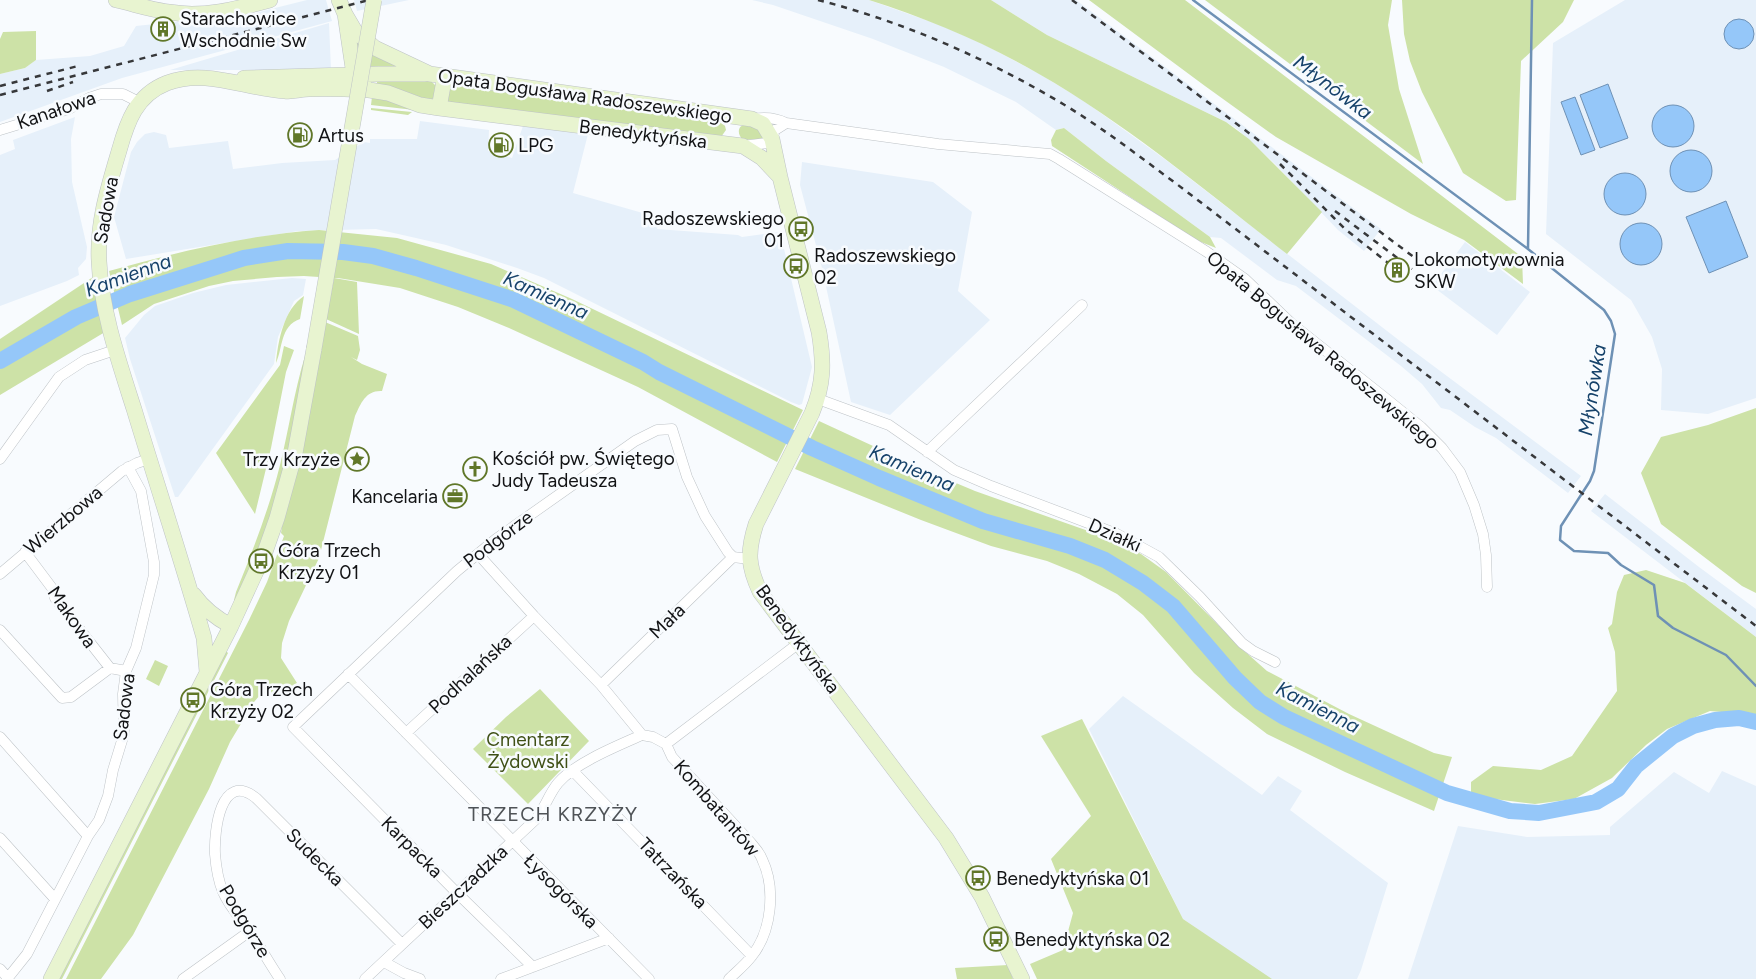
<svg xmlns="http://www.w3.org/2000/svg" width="1756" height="979" font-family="Figtree,sans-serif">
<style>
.built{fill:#e6f0fa}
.green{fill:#cde2a7}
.water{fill:#95c7f9;stroke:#6e91b5}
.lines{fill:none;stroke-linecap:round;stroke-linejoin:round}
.stream{stroke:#6e91b5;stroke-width:2.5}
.river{stroke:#95c7f9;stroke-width:16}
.street-casing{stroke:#bec3c7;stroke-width:11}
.secondary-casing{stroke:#bec3c7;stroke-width:16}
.street{stroke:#fff;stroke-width:10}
.secondary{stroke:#e8f4d0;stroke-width:15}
.rail{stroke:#37383a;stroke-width:2.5;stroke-dasharray:6 6;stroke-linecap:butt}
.secondary-bridge-casing{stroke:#bec3c7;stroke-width:16;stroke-linecap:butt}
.secondary-bridge{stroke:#e8f4d0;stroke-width:15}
.labels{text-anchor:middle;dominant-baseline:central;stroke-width:5;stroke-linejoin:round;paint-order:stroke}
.poi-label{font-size:19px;fill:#121315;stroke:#f8fbfe;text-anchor:start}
.street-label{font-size:19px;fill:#121315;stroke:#f8fbfe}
.park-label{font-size:19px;fill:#3f5016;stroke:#f8fbfe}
.water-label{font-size:20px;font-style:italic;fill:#16426a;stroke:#f8fbfe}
.neighbourhood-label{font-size:20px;letter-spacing:1px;fill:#4f5357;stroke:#f8fbfe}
</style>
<rect width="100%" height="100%" fill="#f8fbfe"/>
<path class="built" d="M307,0H326L332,21L122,78L0,122V74L25,68L36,60L90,56L124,46L136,26L183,21L219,22Z
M354,0H409L357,11Z
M752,0H869L940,25L983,44L1038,73L1084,101L1166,160L1400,341L1581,476L1568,493L1496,438L1475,427L1450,410L1441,408L1422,384L1401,366L1296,286L1277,280L1221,238L1210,237L1106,161L1064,128L1056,130L1016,102L944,67L873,39L773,5Z
M991,0H1076L1381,229L1364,251L1338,230L1276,165L1237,129L1226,122L1047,35Z
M1625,0H1756V398L1708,414L1661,410L1662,369L1652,337L1631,300L1546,234L1553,43Z
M329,23L331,70H170Z
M75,117L71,139L72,182L87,247L86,259L78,268L79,275L67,281L0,306V155L15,149L13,140Z
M420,121L489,130L488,151L512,158L523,126L588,134L573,193L660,218L657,229L738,235L742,237L780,232L812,367L802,404L799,405L791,402L544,278L517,268L446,245L416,238L376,229L298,231L126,259L114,217L131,152L137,142L145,134L154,132L166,135L169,148L228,141L233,169L282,163L335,160L364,142L370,143V139H417Z
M802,162L933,182L972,212L958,291L990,320L890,415L851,402L822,268L800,185Z
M1465,242L1530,292L1497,335L1432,286Z
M292,278L306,279L303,295L294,301L278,337L274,364L178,497H175L130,359L125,338L144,315L155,306L193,293L226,285Z
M1605,494L1699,567L1756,609V637L1591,511Z
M1123,696L1262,795L1278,776L1302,791L1290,810L1388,883L1361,970L1357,979H1270L1183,919L1089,729Z
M1722,771L1756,786V979H1408L1458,826L1527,837L1610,835V827L1674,772L1709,793Z"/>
<path class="green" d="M869,0H991L1047,35L1226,122L1249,139L1322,212L1287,254C1207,192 1128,125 1039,74C986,43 928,19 869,0Z
M1089,0H1185L1522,257L1523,284L1464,240L1411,214L1276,137L1205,86Z
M1205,0H1392L1388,25L1399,89L1423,164Z
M1402,0H1574L1563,22L1521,61L1516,200L1506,201L1463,173L1422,92L1410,61L1404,34Z
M36,31V60L25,68L0,74V39L3,32Z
M354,38L407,70L366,68L360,64Z
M379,80L431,81L435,85L437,89L434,98L430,100L377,85V81Z
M449,84L720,121L725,126L726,130L721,137L449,103L446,99Z
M372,97L380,98L414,110L371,105Z
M371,108L412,112L408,115L371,110Z
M746,124L757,128L765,139L743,140C737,134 737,126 746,124Z
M1064,128L1106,161L1210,237L1216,248L1196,240L1052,146L1051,140L1056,130Z
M319,230L397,238L491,264L572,299L803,410L777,462L638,387L509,328L458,307L400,288L338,278H334L357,282L359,334L326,319L334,278L304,276L277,277L233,281L209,286L154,304L122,325L109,271C178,252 247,235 319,230Z
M93,277L105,332L0,395V339Z
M304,296L300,319C280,326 283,348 276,363C278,341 284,309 304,296Z
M325,322L358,336L360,350L357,360L351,357L362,364L387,374L382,391C366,390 361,403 355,416L319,558L289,621L282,643L281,658L297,683L284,691L266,693L260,695L254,702L230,742L209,789L133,935L101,979H66L249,620L267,582L284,536L281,533L285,508Z
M284,346L294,350L286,372L271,448L255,514L216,453L280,365Z
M305,356L291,445L271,517L236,603L234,600L236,592C253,550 269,509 280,465C289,429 294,392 305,356Z
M1756,408V593L1742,586L1661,524L1641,473L1661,437L1708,425Z
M819,421L925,470L975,491L1111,539L1141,554L1166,572L1241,648L1267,671L1349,714L1434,753L1452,757L1434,811L1345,772L1267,734L1233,708L1194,673L1143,615L1117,594L1079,574L1047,561L991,546L921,520L795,469Z
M1646,570L1685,583L1756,637V715L1710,711L1667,729L1646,745L1612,778L1574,799L1535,804L1494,799L1471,793V782L1493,766L1541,770L1572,756L1617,691L1615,652L1608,628L1612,624L1617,592L1624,575Z
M225,650L228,653L62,979H58Z
M155,660L168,666L159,686L146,679Z
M540,689L589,741L528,804L473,749L506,717Z
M1082,719L1183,919L1272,979H1037L1030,964L1063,950L1073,913L1051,859L1091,816L1041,736Z
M1008,965L1013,979H957L955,968Z"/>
<path class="water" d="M1724 34a15 15 0 1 1 30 0a15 15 0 1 1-30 0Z
M1608,84L1628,138L1600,148L1580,95Z
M1575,97L1595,150L1581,155L1561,102Z
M1652 126a21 21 0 1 1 42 0a21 21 0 1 1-42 0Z
M1670 171a21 21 0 1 1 42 0a21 21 0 1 1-42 0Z
M1604 194a21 21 0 1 1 42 0a21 21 0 1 1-42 0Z
M1726,201L1748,257L1709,273L1686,217Z
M1620 244a21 21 0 1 1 42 0a21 21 0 1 1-42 0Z"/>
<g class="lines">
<path class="stream" d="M1193,0L1528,249L1604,310L1611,321L1615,334L1594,471L1590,481L1561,526L1560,540L1574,551L1608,553L1621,565L1654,585L1658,616L1673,628L1726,655L1756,686
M1528,248L1532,0"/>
<path class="river" d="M0,361L76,317L130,294L244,258L288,251L343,252L373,256L416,268L514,300L643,362L659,372L812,448L879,478L983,521L1070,546L1105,560L1143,583L1173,606L1235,678L1260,702L1284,717L1447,793L1510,811L1539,813L1596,802L1618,789L1636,766L1673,736L1693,726L1715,720L1739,718L1756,722"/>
<g class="street-casing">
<path id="street" d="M754,119C765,117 776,118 786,123L938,144L1050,154L1059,159L1207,252L1245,279L1292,324L1384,397L1421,427L1442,448L1460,472L1474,505L1483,534L1486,555L1487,587
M0,130L69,109L89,98L101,94H123L139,102
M743,146L767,143L772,139L775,130L786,123
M818,399L889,425L954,470L991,486L1117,534L1159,557L1200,597L1242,643L1253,651L1275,662
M927,452L1082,305
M0,459L59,377L85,360L115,350
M25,552L52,588L55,598L110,668L126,671
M478,554L534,616L601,685L642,735
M0,574L122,471L137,463L149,459
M0,630L62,698L71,697L110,668
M348,674L649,979
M601,685L733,557
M406,733L534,616
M0,737L88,836
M666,744L672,757L751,843C755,848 760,853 762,859C776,888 772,932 751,957C745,965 736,972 729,979
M666,744L799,643
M572,770L752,956
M0,838L55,899
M384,962L404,973L420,979
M533,967L456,892L293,727L457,571L496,539L635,441L657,430L672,429L687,477L705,516L728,552L733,557L749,559
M0,969L8,978
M7,979L27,954L88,836L99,820L108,796L113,770L124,734L123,694L126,671L136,648L154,575V562L141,491L128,467
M183,979L250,931
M280,979C269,963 260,946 249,930C240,918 229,906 223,892C218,880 216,867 215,854C214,832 220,770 256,798L402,944
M365,979L535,820C545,809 548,795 558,783C575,763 617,746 642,735L653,737L666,744
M501,979L609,938"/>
</g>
<g class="secondary-casing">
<path id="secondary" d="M116,0C134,4 152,10 169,12C203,18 237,9 270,0
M339,0L345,14L354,75L360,84L369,90L388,93L420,105L439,108L743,146L762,158L780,177
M345,14L355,31L375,48L430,74L752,119L763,124L772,139L780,177L819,332C824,362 824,384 812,413L756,524C747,552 748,566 760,592L946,838L982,897L1022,979
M244,78L379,74H425
M439,108L445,75
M194,595C204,609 216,618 231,626
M207,672L204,638C182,561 157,485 134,409C119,362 101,310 99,261C97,223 108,188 119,151C127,122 136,95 167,83C206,68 246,89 285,91C293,92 301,89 309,89C328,88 349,89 369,90
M51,979L231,626L265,552L277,518L295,453L314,349"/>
</g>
<use href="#street" class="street"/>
<use href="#secondary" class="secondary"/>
<path class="rail" d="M818,0C904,22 986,58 1063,104C1103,128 1140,157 1178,185L1756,626
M1072,0L1419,261
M0,86L78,66
M47,91L73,82
M0,95L369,0
M1280,164L1345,229L1406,277
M1335,211L1412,269"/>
<g class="secondary-bridge-casing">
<path id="secondary-bridge" d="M314,349L374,0"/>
</g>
<use href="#secondary-bridge" class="secondary-bridge"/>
</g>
<defs>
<g id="building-ring" transform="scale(1.25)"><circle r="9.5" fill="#f8fbfe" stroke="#607729" stroke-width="1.5"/><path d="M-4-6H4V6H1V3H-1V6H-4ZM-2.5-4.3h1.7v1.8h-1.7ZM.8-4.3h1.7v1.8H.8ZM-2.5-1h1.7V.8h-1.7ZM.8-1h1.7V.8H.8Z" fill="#607729"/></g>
<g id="fuel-ring" transform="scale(1.25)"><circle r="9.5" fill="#f8fbfe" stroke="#607729" stroke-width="1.5"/><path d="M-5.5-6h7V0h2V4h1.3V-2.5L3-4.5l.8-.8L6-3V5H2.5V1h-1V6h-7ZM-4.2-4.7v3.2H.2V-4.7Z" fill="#607729"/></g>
<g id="bus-ring" transform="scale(1.25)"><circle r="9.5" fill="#f8fbfe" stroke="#607729" stroke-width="1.5"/><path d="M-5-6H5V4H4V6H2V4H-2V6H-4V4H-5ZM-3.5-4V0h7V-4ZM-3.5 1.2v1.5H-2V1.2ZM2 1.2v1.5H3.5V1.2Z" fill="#607729"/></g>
<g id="sight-ring" transform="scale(1.25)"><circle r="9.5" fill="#f8fbfe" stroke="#607729" stroke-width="1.5"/><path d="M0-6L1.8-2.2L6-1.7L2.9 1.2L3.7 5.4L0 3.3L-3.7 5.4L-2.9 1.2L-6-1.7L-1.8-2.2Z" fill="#607729"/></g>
<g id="church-ring" transform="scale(1.25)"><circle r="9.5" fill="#f8fbfe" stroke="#607729" stroke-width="1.5"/><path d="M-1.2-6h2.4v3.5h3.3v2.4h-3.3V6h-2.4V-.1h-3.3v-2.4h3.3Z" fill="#607729"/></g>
<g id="office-ring" transform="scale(1.25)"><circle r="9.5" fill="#f8fbfe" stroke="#607729" stroke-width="1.5"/><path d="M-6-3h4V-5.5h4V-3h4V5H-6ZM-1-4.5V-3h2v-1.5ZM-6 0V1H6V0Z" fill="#607729"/></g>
</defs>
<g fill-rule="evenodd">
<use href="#building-ring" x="163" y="29"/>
<use href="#fuel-ring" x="300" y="135"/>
<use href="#fuel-ring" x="501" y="145"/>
<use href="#bus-ring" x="801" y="229"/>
<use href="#bus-ring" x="796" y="266"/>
<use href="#building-ring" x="1397" y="270"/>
<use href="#sight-ring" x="357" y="459"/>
<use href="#church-ring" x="475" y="469"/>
<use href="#office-ring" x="455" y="496"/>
<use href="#bus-ring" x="261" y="561"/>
<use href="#bus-ring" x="193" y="700"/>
<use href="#bus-ring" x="978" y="878"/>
<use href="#bus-ring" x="996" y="939"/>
</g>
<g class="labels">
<g class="poi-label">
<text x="180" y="18">Starachowice<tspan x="180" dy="22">Wschodnie Sw</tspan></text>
<text x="318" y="135">Artus</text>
<text x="518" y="145">LPG</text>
<text x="784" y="218" text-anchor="end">Radoszewskiego<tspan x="784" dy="22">01</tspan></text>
<text x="814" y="255">Radoszewskiego<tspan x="814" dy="22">02</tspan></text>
<text x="1414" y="259">Lokomotywownia<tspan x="1414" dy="22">SKW</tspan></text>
<text x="492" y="458">Kościół pw. Świętego<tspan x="492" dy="22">Judy Tadeusza</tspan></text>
<text x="340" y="459" text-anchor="end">Trzy Krzyże</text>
<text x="438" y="496" text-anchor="end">Kancelaria</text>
<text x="278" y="550">Góra Trzech<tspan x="278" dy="22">Krzyży 01</tspan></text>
<text x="210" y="689">Góra Trzech<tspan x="210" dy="22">Krzyży 02</tspan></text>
<text x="996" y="878">Benedyktyńska 01</text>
<text x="1014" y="939">Benedyktyńska 02</text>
</g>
<g class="street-label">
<text transform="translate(585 96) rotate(8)">Opata Bogusława Radoszewskiego</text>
<text transform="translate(56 110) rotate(-19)">Kanałowa</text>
<text transform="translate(643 134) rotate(7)">Benedyktyńska</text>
<text transform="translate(106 210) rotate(-80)">Sadowa</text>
<text transform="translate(1323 350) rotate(40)">Opata Bogusława Radoszewskiego</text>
<text transform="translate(63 520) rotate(-40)">Wierzbowa</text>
<text transform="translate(1115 535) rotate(24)">Działki</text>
<text transform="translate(498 539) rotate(-37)">Podgórze</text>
<text transform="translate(72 617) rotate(55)">Makowa</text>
<text transform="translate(667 621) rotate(-44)">Mała</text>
<text transform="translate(798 639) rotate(54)">Benedyktyńska</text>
<text transform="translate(470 674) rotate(-43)">Podhalańska</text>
<text transform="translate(124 707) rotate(-83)">Sadowa</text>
<text transform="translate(717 808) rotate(49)">Kombatantów</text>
<text transform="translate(412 847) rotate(45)">Karpacka</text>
<text transform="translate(315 857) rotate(45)">Sudecka</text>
<text transform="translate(673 873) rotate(46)">Tatrzańska</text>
<text transform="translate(463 887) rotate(-43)">Bieszczadzka</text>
<text transform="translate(561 891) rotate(45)">Łysogórska</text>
<text transform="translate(245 921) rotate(59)">Podgórze</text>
</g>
<g class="park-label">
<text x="528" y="739">Cmentarz<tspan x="528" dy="22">Żydowski</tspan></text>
</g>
<g class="water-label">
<text transform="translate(1333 87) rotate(37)">Młynówka</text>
<text transform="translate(128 275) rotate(-20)">Kamienna</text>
<text transform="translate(546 295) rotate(24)">Kamienna</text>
<text transform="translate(1592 390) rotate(-81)">Młynówka</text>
<text transform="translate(912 468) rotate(23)">Kamienna</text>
<text transform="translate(1318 707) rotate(27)">Kamienna</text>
</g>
<g class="neighbourhood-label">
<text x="553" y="814">TRZECH KRZYŻY</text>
</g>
</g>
</svg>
